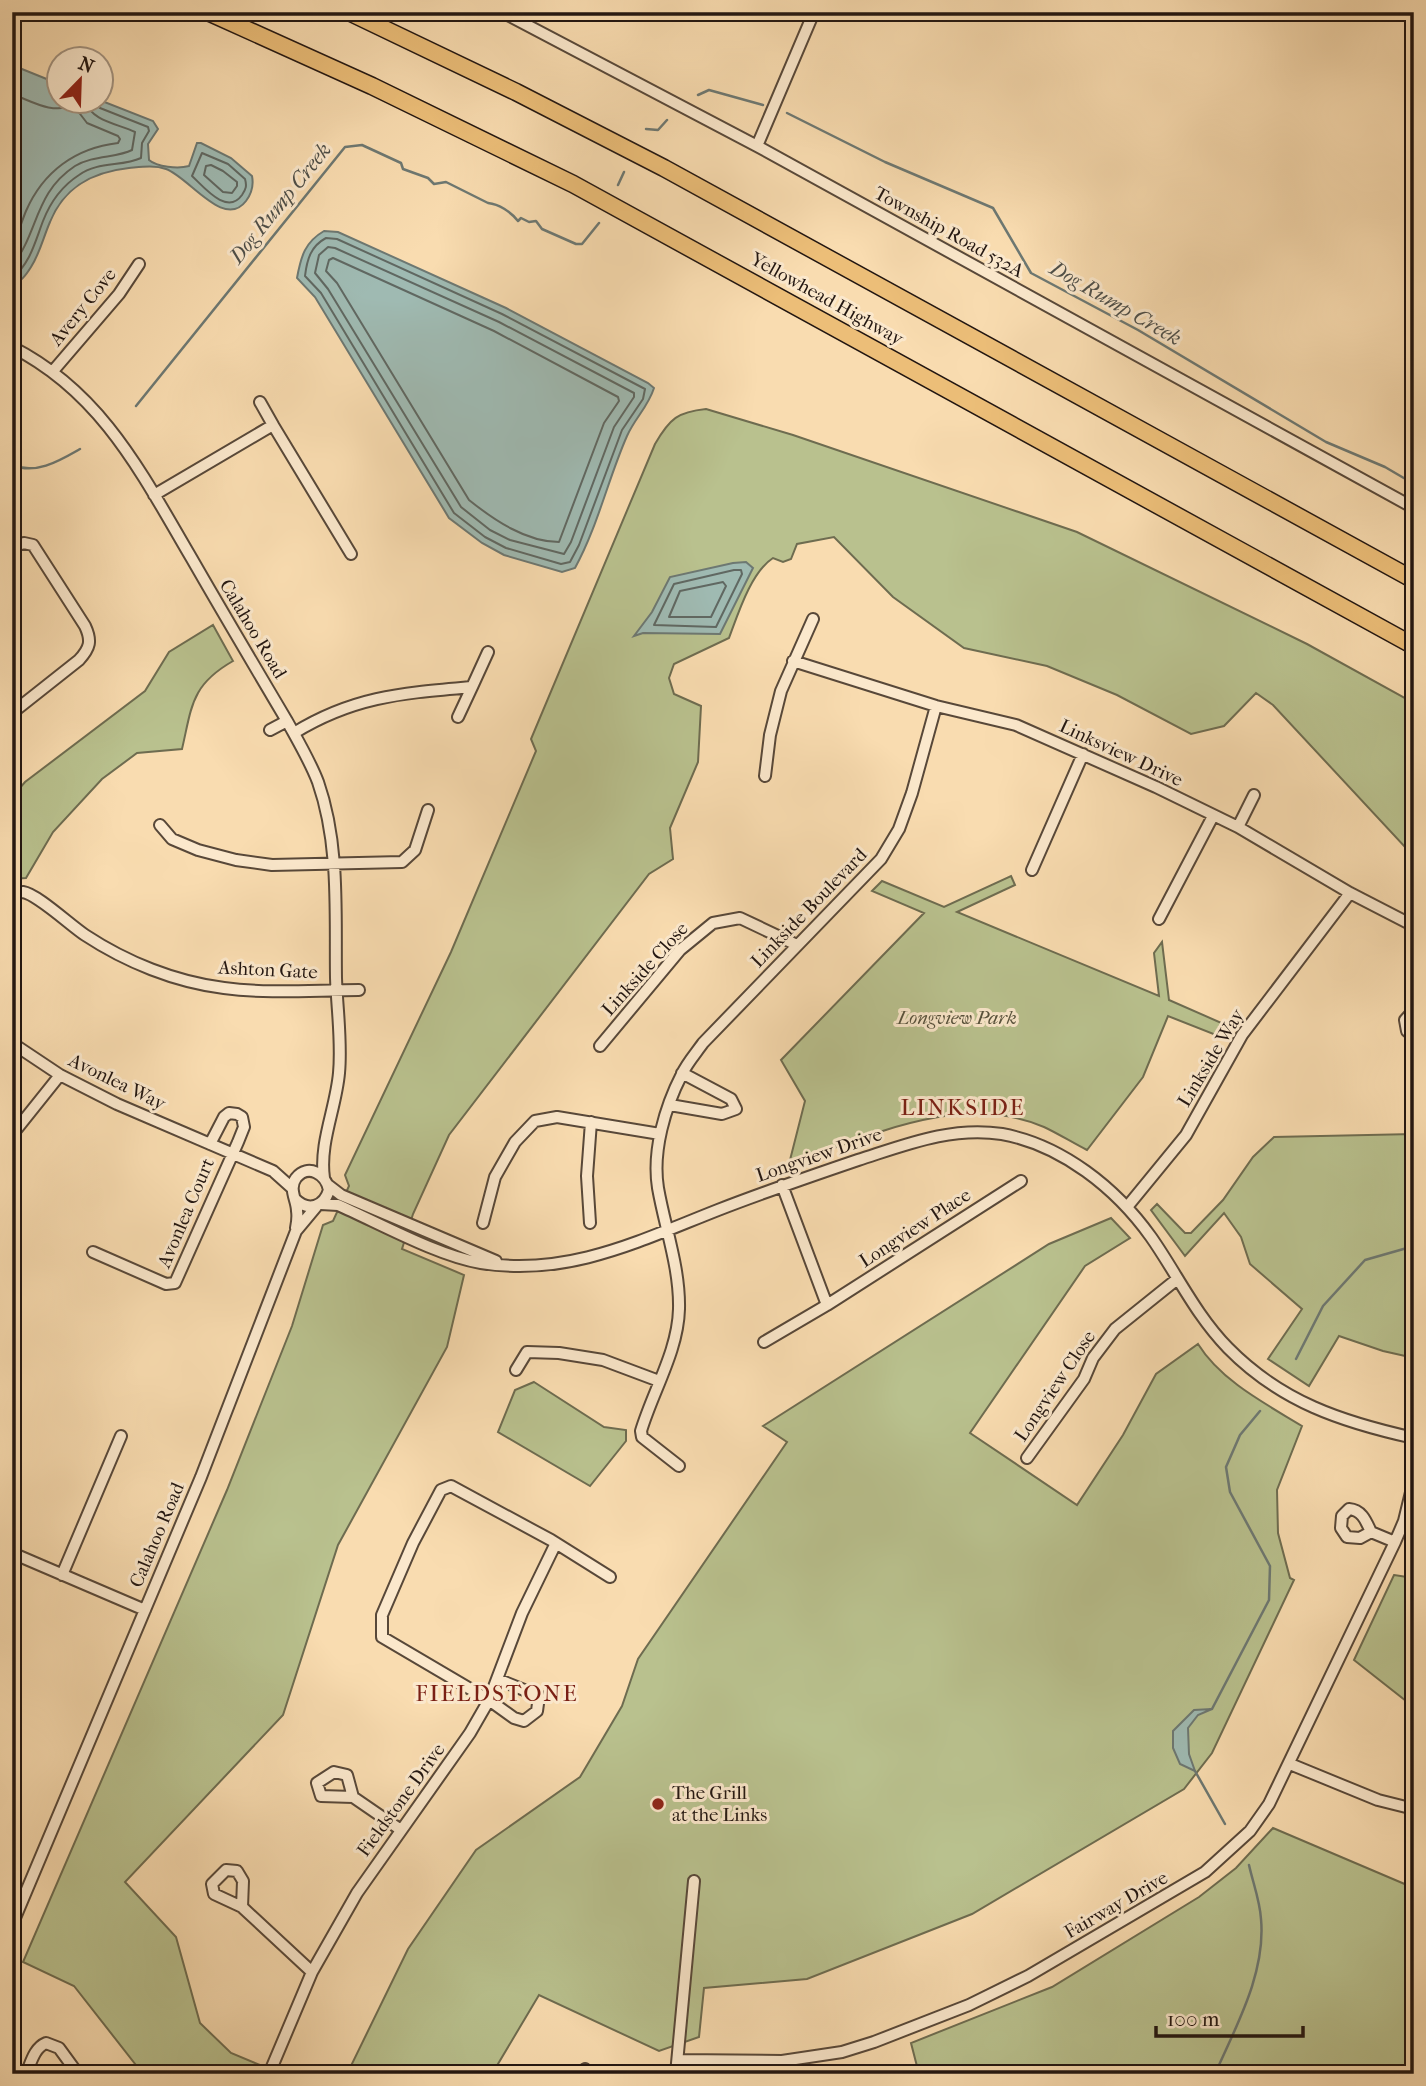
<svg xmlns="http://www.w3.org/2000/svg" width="1426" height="2086" font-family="'IM FELL French Canon',serif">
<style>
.green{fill:#b9c18e;stroke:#6e6c50;stroke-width:2}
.water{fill:#9fbab2;stroke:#6d7872;stroke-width:2}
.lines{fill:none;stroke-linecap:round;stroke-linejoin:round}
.shore{stroke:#606862;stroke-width:2}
.stream{stroke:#6d7872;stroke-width:2.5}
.minor-casing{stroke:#584839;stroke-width:14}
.highway-casing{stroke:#221611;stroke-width:19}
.minor{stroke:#fbe8cc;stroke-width:10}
.highway{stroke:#ecbe78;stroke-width:16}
.poi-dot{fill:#8f2418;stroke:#fbe8cc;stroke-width:2.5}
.labels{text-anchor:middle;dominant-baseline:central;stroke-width:6;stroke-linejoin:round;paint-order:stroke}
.street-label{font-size:19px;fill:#221611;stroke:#fbe8cc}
.park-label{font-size:19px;font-style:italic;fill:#57523d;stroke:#fbe8cc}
.poi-label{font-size:19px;fill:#221611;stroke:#fbe8cc;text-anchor:start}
.water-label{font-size:21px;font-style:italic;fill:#4e4f49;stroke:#fbe8cc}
.quarter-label{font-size:23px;letter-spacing:2px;fill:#7a1f14;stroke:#fbe8cc}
</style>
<rect width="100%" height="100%" fill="#f9dcb0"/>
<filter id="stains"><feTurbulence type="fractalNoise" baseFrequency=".00286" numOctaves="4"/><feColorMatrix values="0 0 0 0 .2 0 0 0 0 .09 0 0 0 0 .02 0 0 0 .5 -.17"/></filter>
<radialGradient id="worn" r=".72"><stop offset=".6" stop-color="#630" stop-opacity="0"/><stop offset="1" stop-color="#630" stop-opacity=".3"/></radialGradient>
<path class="green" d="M706,409L793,435L1077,532L1307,644L1414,703V852L1405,847L1273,705L1256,693L1224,726L1191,734L1117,695L1047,666L964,648L893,597L834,537L797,544L791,559L783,562L773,558C751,572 738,614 729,638L674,664L669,678L674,694L701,706L698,762L670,828L673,859L649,874L449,1135L413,1214L402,1249L464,1275L447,1347L338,1545L283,1715L125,1882L176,1937L200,2023L231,2053L282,2074H143L74,1986L23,1962L227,1490L292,1326L323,1225L333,1221L349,1186L345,1175L451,952L536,751L531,739L655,444C670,418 678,412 706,409Z
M213,625L233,661C191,685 192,706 182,749L137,753L102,779L53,832L26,878L12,879V797L25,782L145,691L169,652Z
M1011,876L1015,885L957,912L1159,996L1154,953L1162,942L1169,1000L1226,1025L1221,1037L1168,1016L1143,1077L1087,1150C1073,1143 1059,1134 1044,1127C960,1091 869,1137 789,1164L805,1101L781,1060L924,913L872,891L882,881L944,907Z
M1414,1134V1358L1383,1351L1339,1336L1309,1386L1268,1359L1302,1309L1250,1264L1241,1237L1224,1213L1185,1256L1151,1210L1157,1204L1185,1233H1191L1223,1200L1253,1157L1274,1137Z
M1111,1218L1130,1238L1085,1266L970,1433L1077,1505L1123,1435L1156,1374L1198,1344C1221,1381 1266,1404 1302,1426L1277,1490L1278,1533L1290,1578L1294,1580L1212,1753L1184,1789L972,1914L807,1979L704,1988L699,2037L659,2051L539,1995L492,2074H347L408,1949L476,1850L580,1777L622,1706L638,1659L787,1442L763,1426L1049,1244Z
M534,1382L604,1427L626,1430V1441L590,1486L498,1432L515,1390Z
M1394,1575L1414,1578V1711L1406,1701L1354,1660Z
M1273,1828L1414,1888V2074H919L911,2043L1052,1987L1199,1897L1236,1868Z"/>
<path class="water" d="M12,65L59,84L60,102L102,101L153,121L158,129L148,144L149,160C157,167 178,169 189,166L197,143H201L231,158L252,176C254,186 252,193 246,201C224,230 189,177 166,169C154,165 141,167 129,168C92,172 64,187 50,222C43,238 40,253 31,267C26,275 21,282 12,285Z
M324,231L338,232L506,308L648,383L654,388C648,407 635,418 627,436C608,479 598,526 575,568L562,572L504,555L482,543L449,518L315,297L297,278C301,256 305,242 324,231Z
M746,562L753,568L720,634L643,633L634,636L652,612L670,577L733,563Z
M1212,1709L1198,1715L1188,1728L1189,1754L1195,1771L1180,1764L1173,1748V1731L1194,1710Z"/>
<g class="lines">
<path class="shore" d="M12,94C36,103 49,113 74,106L87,123L118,136L120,139L118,143C75,148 43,172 26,211C21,223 18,235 12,247
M202,153L228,164L245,179C247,186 246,189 242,195C227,216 204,187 192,176Z
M211,165L223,171L237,182V186L232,193L223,192L204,175L206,166Z
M326,238L337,239L502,314L645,389L643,399L622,430L579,545L570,562L561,564L506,548L485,537L454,513L321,293L305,276C307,259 311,246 326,238Z
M328,247L335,248L499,322L634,393V397L614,427L571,542L564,554L510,540L490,530L461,507L328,289L315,273L319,255Z
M333,258L494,331L618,397L619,401L604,423L559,542C526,542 494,520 469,500L337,283L326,271L329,260Z
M12,266C39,232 34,193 75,166C93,155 117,158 132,150L135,132C119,124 91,121 86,102
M12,278C30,264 35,242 43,221C50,203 62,186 79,175C98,161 122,167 141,158L142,143L149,131L148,127L100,108L95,102
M734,570H741L742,574L716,627L654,625L674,584Z
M723,582L726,586L711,617H669L680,591Z"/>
<path class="stream" d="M698,95L709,90L763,105
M787,113L885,162L993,208L1031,273L1138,330L1326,442L1385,467L1414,484
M646,129L658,130L667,120
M618,185L624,172
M136,406L345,147L362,145L401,163L403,169L428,178L434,184L446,182L488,203C499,204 511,212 518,221L521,218L529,222L536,221L542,229L576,244H582L599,223
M12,465C36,475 59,461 80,449
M1296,1359L1323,1306L1365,1260L1414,1246
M1212,1709L1269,1600L1270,1566L1230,1492L1226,1467L1240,1435L1260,1411
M1195,1771L1225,1824
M1215,2074C1236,2026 1266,1973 1261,1919C1260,1901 1253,1883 1249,1865"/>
<g class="minor-casing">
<path id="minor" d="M502,12L757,146L1414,508
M757,146L814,12
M12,347C103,393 143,476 192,559C223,613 255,667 287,721C298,741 310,761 318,782C340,845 335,913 336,978C337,1009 342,1042 339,1073C336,1108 319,1143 324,1178
M53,371L119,294L139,264
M260,402L273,425
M154,495L273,425L351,554
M12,547L24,543L33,545L85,626C92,641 90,648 79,660L12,713
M793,661L936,706L1016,725L1156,787L1238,827L1350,893L1414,926
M458,717L472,687
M270,730L287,721
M294,733C354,696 404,693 472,687L488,652
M765,776L770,735L781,691L813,619
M160,825L172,839L198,850L236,860L272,865L402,862L415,850L428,810
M1238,827L1254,795
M1032,870L1083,754
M12,895C16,893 19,892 23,892C37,894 70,925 85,935C126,962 175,982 224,988C269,994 315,990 359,990
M1159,919L1213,816
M1414,1010L1405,1020L1407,1031L1414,1036
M12,1043L60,1075L117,1104L273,1171L292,1188
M600,1046L680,950L713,923L740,918L797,945
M670,1105L722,1114L736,1109L731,1099L682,1073
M12,1135L60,1075
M328,1185L341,1195L496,1261
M782,1185L827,1305
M295,1199C308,1212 324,1207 329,1190C326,1174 308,1163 296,1178C288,1189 297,1200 297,1211C298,1217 297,1223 296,1228
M321,1204L338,1205C379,1223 438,1256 481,1263C568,1277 639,1241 718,1210C764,1192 811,1176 858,1160C905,1145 951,1126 1002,1134C1062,1145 1116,1188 1151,1237C1177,1274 1195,1314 1228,1348C1281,1402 1342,1422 1414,1438
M1127,1207L1186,1135L1242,1035L1350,893
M483,1223L495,1177L515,1142L535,1121L557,1117L660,1134
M590,1223L587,1176L591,1122
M93,1252L166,1284L175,1283L238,1142L244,1127L242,1117L237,1114L229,1113L224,1117L210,1144
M764,1342L827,1305L1021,1181
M516,1370L527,1352L559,1353L603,1360L659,1381
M1027,1458L1084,1379L1093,1358L1115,1329L1176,1280
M679,1466L642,1437L641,1431C653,1391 678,1351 679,1309C680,1268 665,1228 658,1188C652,1151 665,1107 682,1074C687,1063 696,1053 703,1043L881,859L899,829L912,793L936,706
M1371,1532L1360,1538L1347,1537L1341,1528L1342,1516L1349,1509C1362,1510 1366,1521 1371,1532L1395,1542
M12,1553L145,1610
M62,1575L121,1436
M497,1679L539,1696L537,1711L524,1721L514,1718L489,1700L382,1637V1615L413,1543L441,1490L451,1486L551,1540L610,1577
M1290,1764L1378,1800L1414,1809
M353,1797L347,1775L334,1772L317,1783L321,1796L353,1797L401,1830
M242,1907L243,1881L237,1871L226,1870L212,1884L214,1894L242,1907L312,1972
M12,1925L201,1477L296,1231L316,1207
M678,2060L782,2061L842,2052L874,2042L969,2005L1028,1976L1205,1872L1250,1831L1269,1804L1395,1542L1404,1521L1414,1480
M26,2074C31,2063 34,2048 46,2043L59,2048L78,2074
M269,2074L312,1972L357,1893L470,1733L489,1700L522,1613L556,1543
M582,2074L585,2069
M676,2074L694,1881"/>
</g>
<g class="highway-casing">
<path id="highway" d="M208,12L372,86L573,184L1414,646
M349,12L516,92L664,168L1414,580"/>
</g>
<use href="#minor" class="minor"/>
<use href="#highway" class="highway"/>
</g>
<circle class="poi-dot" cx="658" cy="1804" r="7"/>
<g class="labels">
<g class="street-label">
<text transform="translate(949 232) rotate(29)">Township Road 532A</text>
<text transform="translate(827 299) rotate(29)">Yellowhead Highway</text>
<text transform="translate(83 307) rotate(-51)">Avery Cove</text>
<text transform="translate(253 629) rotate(59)">Calahoo Road</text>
<text transform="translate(1121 753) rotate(25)">Linksview Drive</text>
<text transform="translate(809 908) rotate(-46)">Linkside Boulevard</text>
<text transform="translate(645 969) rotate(-48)">Linkside Close</text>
<text transform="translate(268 970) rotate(3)">Ashton Gate</text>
<text transform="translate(1211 1058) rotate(-59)">Linkside Way</text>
<text transform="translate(117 1082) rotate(26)">Avonlea Way</text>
<text transform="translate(819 1155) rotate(-19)">Longview Drive</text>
<text transform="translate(186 1213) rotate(-67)">Avonlea Court</text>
<text transform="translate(915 1228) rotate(-33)">Longview Place</text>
<text transform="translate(1055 1386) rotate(-56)">Longview Close</text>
<text transform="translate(157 1535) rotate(-67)">Calahoo Road</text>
<text transform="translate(401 1800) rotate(-54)">Fieldstone Drive</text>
<text transform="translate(1116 1905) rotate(-30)">Fairway Drive</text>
</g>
<g class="park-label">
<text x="957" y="1018">Longview Park</text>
</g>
<g class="poi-label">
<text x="672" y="1793">The Grill<tspan x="672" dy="22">at the Links</tspan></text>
</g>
<g class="water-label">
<text transform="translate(280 203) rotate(-51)">Dog Rump Creek</text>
<text transform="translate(1116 303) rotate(30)">Dog Rump Creek</text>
</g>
<g class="quarter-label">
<text x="963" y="1107">LINKSIDE</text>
<text x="497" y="1693">FIELDSTONE</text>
</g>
</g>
<rect width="1426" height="2086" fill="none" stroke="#f9dcb0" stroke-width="42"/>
<rect x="14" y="14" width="1398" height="2058" fill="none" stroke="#221611" stroke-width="3.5"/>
<rect x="21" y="21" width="1384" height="2044" fill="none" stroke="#221611" stroke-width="2"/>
<g transform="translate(80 80) rotate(23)"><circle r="33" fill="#fbe8cc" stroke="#a49481" stroke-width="2"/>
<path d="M0-5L12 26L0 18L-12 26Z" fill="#8f2418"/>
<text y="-10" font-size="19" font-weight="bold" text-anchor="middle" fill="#221611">N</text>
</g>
<path d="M1156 2026v10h147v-10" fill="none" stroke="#221611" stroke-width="3.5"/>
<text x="1167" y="2026" font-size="21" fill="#221611" stroke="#fbe8cc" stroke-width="5" paint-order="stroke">100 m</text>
<rect width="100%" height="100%" filter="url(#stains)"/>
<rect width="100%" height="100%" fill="url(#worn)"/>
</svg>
